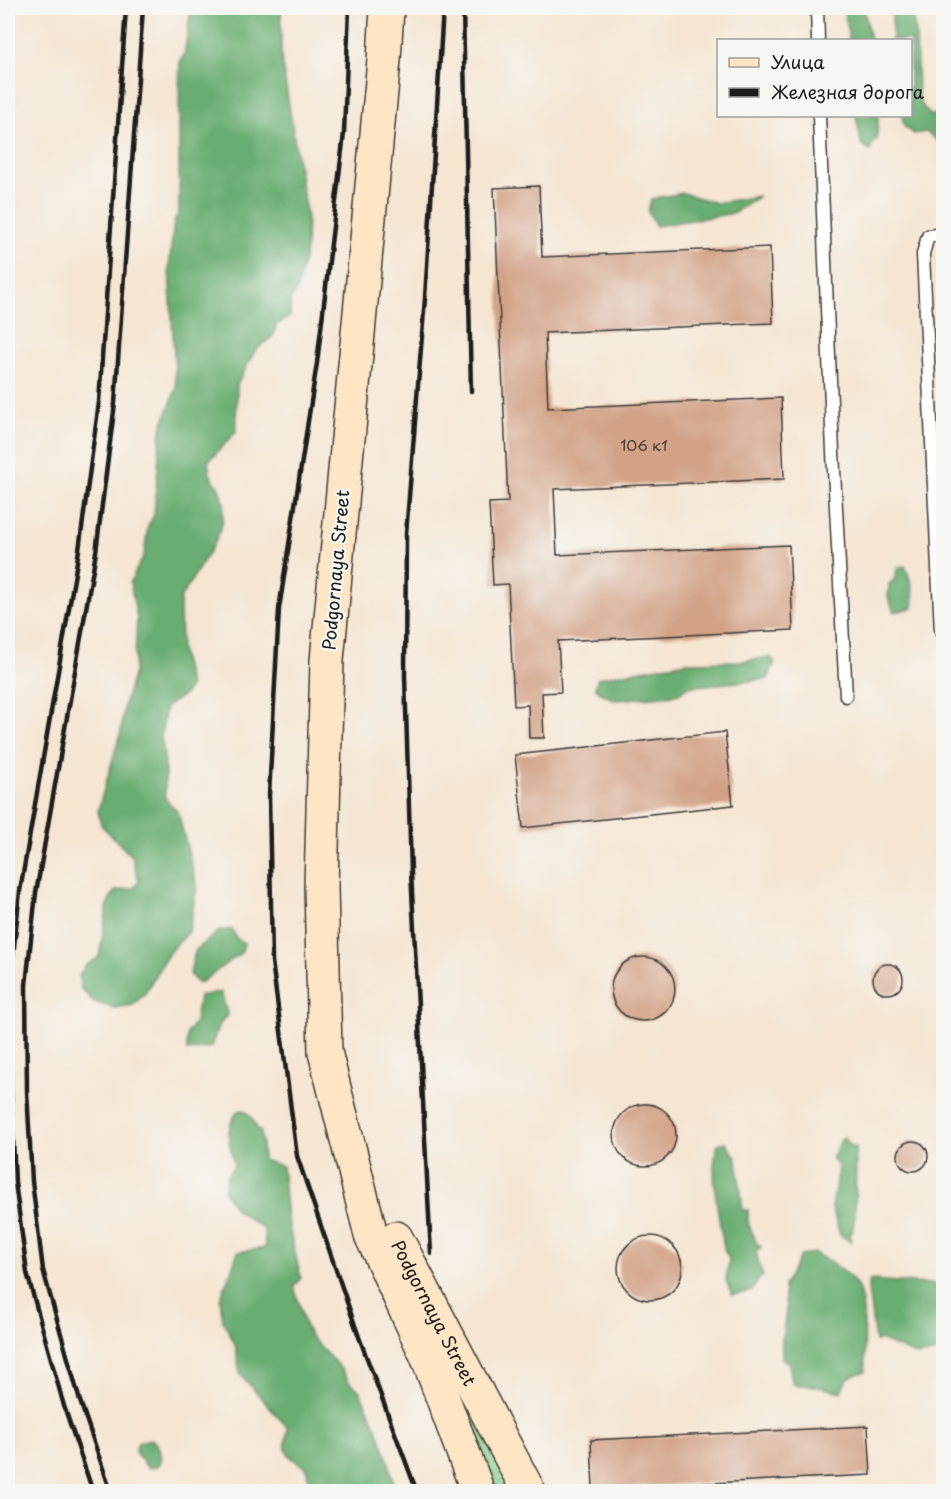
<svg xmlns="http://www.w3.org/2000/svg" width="951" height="1499" font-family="'Playpen Sans',sans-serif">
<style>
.green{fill:#82c985;stroke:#4f7250;stroke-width:1.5}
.forest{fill:#69ad72;stroke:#426447;stroke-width:1.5}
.building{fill:#d2a186}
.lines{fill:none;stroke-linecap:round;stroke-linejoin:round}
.lane-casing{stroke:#3d3a37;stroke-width:15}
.secondary-casing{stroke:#3d3a37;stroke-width:36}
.lane{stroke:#fff;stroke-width:12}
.secondary{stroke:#fde5c5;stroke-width:33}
.rail{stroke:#1c1c1c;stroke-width:4.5}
.labels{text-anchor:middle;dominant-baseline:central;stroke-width:4.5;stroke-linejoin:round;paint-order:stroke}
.number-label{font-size:15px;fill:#4a3d36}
.street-label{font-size:18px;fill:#1c1c1c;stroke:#f6f6f2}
</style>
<rect width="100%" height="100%" fill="#f6f6f2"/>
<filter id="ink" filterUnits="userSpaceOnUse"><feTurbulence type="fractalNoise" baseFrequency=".0167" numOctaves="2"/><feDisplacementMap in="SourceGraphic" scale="12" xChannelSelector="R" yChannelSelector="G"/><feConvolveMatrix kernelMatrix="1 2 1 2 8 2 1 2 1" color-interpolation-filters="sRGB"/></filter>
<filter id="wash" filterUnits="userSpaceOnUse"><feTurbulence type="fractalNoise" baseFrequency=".008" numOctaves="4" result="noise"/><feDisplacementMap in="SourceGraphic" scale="24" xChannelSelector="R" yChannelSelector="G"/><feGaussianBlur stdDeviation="1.35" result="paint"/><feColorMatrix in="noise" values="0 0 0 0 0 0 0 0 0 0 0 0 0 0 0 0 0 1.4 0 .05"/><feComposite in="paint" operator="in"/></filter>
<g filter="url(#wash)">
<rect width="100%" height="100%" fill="#f5e5d1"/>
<path class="green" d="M457,1386L513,1491H493Z"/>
<path class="forest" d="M191,8H281V55L307,219L306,250L297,290L290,300V316L276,325L274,335L255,351L237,385L236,432L208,462L210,474L219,488L224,503L222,525L215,542L180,599L181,651L190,687L185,694L166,707L161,736L165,761V798L178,812L197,886L189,932L170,951L145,993L133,1005L114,1008L94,1002L81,989L79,976L85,966L99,957L108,902L115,891L134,888L139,881L132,857L101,825L98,810L121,731L124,705L134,672L137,618L130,582L144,555L148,526L154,515L161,429L176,389L169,268L174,221L179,213C180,162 178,111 180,60L184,56Z
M844,8H864L870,40H849Z
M892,8H939L922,10L913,19L916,33L918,95L921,104L930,115L943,113V172C940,150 947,146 926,132L914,134L904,126L902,116H910V40H892Z
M856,116H878L877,140L874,141L870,151L861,143Z
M683,193L716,203L759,196L734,213L656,226L648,212L651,199Z
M905,566C910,579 916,595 913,608L894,612L888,597L889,584L894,580L898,567Z
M770,657L775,662L768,679L687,687L676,695L614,700L601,693L595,687L598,678L687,662L743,661Z
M232,929L236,938L244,943L242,952L203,981L197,983L190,974L195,951L219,931Z
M221,992L228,1016L225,1017L218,1027L211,1047L187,1051V1033L195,1022L199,996Z
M244,1110L252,1118L258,1130L261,1132L263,1160L282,1166L287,1219L301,1278L294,1286L304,1322L310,1336L341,1369L350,1383L359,1390L376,1425L389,1463L395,1491H310L307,1468C284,1453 283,1455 288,1428L240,1374L235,1344L223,1321L220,1299L238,1252L265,1248L264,1229L237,1211L224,1192L227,1176L234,1165C230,1143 223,1130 238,1111Z
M844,1137L852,1148L856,1147L855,1216L852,1233H849L851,1242L840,1235L832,1208L838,1166L832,1158L842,1138Z
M726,1142L737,1159L743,1211L748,1210V1223L758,1246H761L756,1253L763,1277H760L752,1291L732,1295L726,1280L729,1258L725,1252C720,1225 708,1169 718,1144Z
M814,1253C827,1260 851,1273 858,1288C866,1305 864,1352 865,1372C849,1375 847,1377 841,1392L809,1385H793L789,1364L782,1358V1339L786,1311L784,1286L801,1255Z
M870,1280L943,1285V1351L918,1356L880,1340L875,1341L868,1289Z
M152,1439L159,1448L161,1460L157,1466L148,1468L135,1452L138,1442Z"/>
<g id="blocks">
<path class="building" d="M539,186L542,257L770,247L773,323L545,333L548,408L781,398L784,479L554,489L557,555L789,545L793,630L558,641L561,692L542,693L544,738H529L528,705L514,706L508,584L493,585L489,503L508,502L494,188Z
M725,732L733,805L523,828L515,755Z
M611 989a32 32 0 1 1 64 0a32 32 0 1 1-64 0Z
M873 979a15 15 0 1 1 30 0a15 15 0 1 1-30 0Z
M614 1135a31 31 0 1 1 62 0a31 31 0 1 1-62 0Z
M898 1156a15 15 0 1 1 30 0a15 15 0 1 1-30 0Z
M618 1268a32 32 0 1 1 64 0a32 32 0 1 1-64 0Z
M868,1426L871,1475L593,1489L591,1440Z"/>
</g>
</g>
<g filter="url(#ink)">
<use href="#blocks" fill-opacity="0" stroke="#3d3a37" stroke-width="1.5"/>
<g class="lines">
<g class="lane-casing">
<path id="lane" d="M817,8L818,40
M819,116L833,452L846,696
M944,234L928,236L923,254L941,631L944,638"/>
</g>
<g class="secondary-casing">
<g id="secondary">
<path d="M387,8L384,60L327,660L321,887L325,1052L371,1235L427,1356L478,1492"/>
<path id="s1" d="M396,1238L529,1492"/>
</g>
</g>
<use href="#lane" class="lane"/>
<use href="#secondary" class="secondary"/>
<path class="rail" d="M349,8L344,133L317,363L279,609L269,795L272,961L297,1156L359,1337L417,1492
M463,8L471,391
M431,1254L411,872L405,677L406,534L425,298L443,8
M93,1492L64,1406L27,1273L15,1182L11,1092L10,984L20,891L79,550L99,402L126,8
M111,1492L80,1401L43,1270L32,1181L27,1091L26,985L36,893L96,552L115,403L143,8"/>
</g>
</g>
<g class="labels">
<g class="number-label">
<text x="644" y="444">106 к1</text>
</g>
<g class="street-label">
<text transform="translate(335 570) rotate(-85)">Podgornaya Street</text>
<text stroke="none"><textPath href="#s1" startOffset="84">Podgornaya Street</textPath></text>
</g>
</g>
<rect width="951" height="1499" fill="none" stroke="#f6f6f2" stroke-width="30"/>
<rect x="717" y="39" width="195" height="78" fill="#f6f6f2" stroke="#9f9f9c" stroke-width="1.5"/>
<rect x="729" y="58" width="30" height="9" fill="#fde5c5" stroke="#9f9f9c" stroke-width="1.5"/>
<text x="771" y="69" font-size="18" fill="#1c1c1c">Улица</text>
<rect x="729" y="88" width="30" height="9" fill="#1c1c1c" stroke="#9f9f9c" stroke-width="1.5"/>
<text x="771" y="99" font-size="18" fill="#1c1c1c">Железная дорога</text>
</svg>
